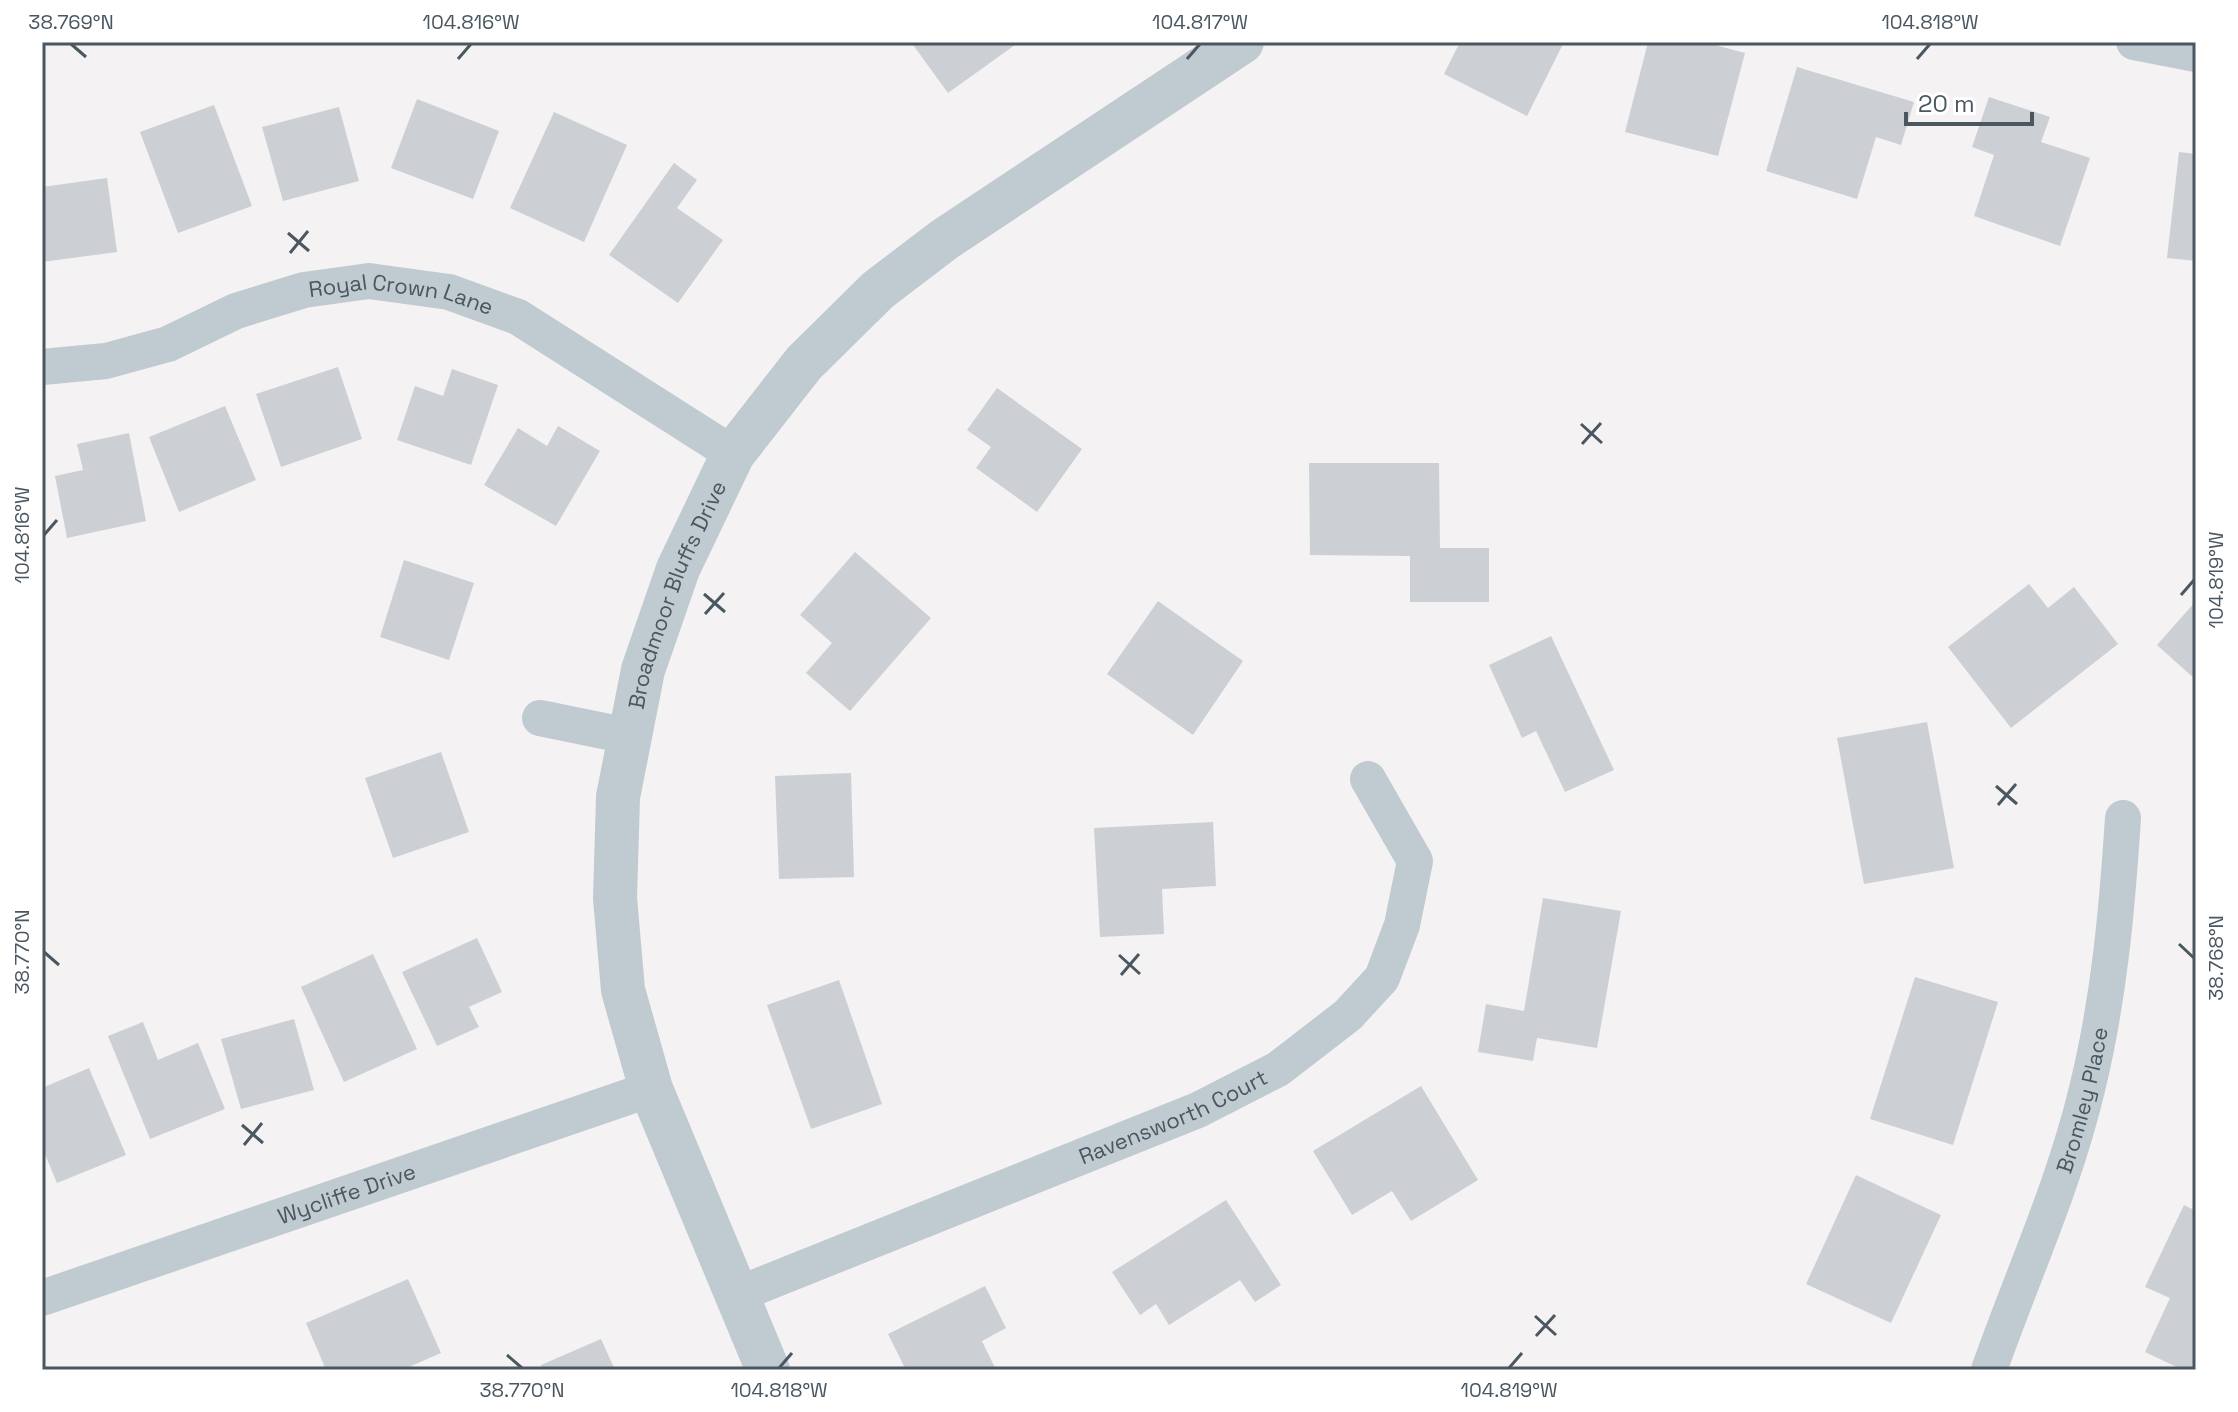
<svg xmlns="http://www.w3.org/2000/svg" width="2238" height="1412" font-family="'Space Grotesk',sans-serif">
<style>
.building{fill:#ccd0d4}
.lines{fill:none;stroke-linecap:round;stroke-linejoin:round}
.minor{stroke:#c0cad1;stroke-width:36}
.tertiary{stroke:#c0cad1;stroke-width:44}
.ticks{fill:none;stroke:#4a5760;stroke-width:3}
.labels{text-anchor:middle;dominant-baseline:central;stroke-width:6;stroke-linejoin:round;paint-order:stroke}
.street-label{font-size:22px;fill:#4a5760;stroke:#fff}
.neatline{fill:none;stroke:#4a5760;stroke-width:3}
.ticks-label{font-size:20px;text-anchor:middle;fill:#4a5760}
</style>
<rect width="100%" height="100%" fill="#f4f2f2"/>
<path class="building" d="M911,42H1019L948,93Z
M1460,42H1564L1527,116L1444,74Z
M1648,42H1704L1745,53L1718,156L1625,132Z
M1797,67L1914,102L1901,145L1876,137L1857,199L1766,171Z
M1989,97L2050,117L2041,142L2090,158L2060,246L1974,216L1994,155L1972,147Z
M417,99L499,131L473,199L391,168Z
M214,105L252,206L178,233L140,132Z
M339,107L359,181L283,201L262,127Z
M554,112L627,145L584,242L510,208Z
M2179,152L2196,154V261L2167,258Z
M674,163L697,180L677,208L723,240L678,303L609,255Z
M107,178L117,252L42,262V187Z
M338,367L362,439L281,467L256,394Z
M452,369L498,385L471,465L397,440L415,386L443,396Z
M997,388L1082,449L1037,512L976,468L991,447L967,430Z
M225,406L256,480L179,512L149,437Z
M558,426L600,451L556,526L484,485L518,428L547,446Z
M129,433L146,521L67,538L55,476L83,470L77,444Z
M1309,463H1439L1440,548H1489V602H1410V556L1310,555Z
M855,552L931,618L850,711L806,673L832,643L800,615Z
M404,560L474,583L449,660L380,637Z
M2029,584L2048,608L2074,587L2118,644L2011,728L1948,647Z
M1158,601L1243,661L1193,735L1107,674Z
M2196,601V680L2157,645Z
M1551,636L1614,770L1565,792L1536,731L1522,738L1489,665Z
M1927,722L1954,868L1864,884L1837,738Z
M441,752L469,832L393,858L365,778Z
M851,773L854,877L779,879L775,776Z
M1213,822L1216,886L1162,889L1164,934L1100,937L1094,828Z
M1543,898L1621,911L1597,1048L1537,1038L1533,1061L1478,1052L1486,1004L1524,1011Z
M477,938L502,992L469,1007L479,1027L437,1046L402,972Z
M373,954L417,1049L344,1082L301,987Z
M1915,977L1998,1002L1953,1145L1870,1119Z
M839,980L882,1104L811,1129L767,1005Z
M294,1019L314,1090L241,1109L221,1039Z
M143,1022L158,1060L198,1043L225,1109L150,1139L108,1036Z
M89,1068L126,1155L57,1183L42,1147V1088Z
M1421,1086L1478,1180L1411,1221L1392,1191L1352,1215L1313,1151Z
M1856,1175L1941,1215L1891,1323L1806,1284Z
M1226,1200L1281,1285L1255,1302L1240,1280L1169,1325L1156,1304L1140,1315L1112,1272Z
M2184,1205L2196,1211V1362L2192,1370H2183L2145,1352L2170,1298L2145,1287Z
M408,1279L441,1353L402,1370H326L306,1323Z
M985,1286L1006,1328L982,1341L996,1370H906L888,1334Z
M601,1339L615,1370H543L541,1365Z"/>
<g class="lines">
<g class="minor">
<path d="M2134,42L2196,54"/>
<path id="s1" d="M42,367L106,361L168,344L236,311L304,290L369,281L449,292L518,317L733,454"/>
<path d="M540,718L628,736"/>
<path id="s2" d="M736,1295L1198,1110L1278,1069L1348,1015L1382,978L1402,925L1415,861L1368,779"/>
<path id="s3" d="M42,1298L651,1089"/>
<path id="s4" d="M1989,1370C2022,1276 2064,1186 2087,1089C2109,1000 2117,910 2123,818"/>
</g>
<path class="tertiary" id="s5" d="M768,1370L651,1089L623,990L615,898L618,797L643,670L678,569L733,454L804,363L878,290L945,239L1242,42"/>
</g>
<path class="ticks" d="M71,44L86,57M458,59L471,44M1187,59L1200,44M1917,59L1930,44M288,233L309,251M290,253L308,231M1581,424L1602,443M1582,444L1601,423M44,535L57,520M704,594L725,612M2181,595L2194,580M705,614L724,593M1996,786L2017,804M1998,805L2016,784M2179,944L2194,958M44,952L59,965M1119,955L1140,974M1121,975L1139,954M242,1125L263,1143M244,1145L262,1123M1535,1316L1556,1335M1536,1336L1555,1315M507,1355L522,1368M779,1368L792,1353M1509,1368L1522,1353"/>
<g class="labels">
<g class="street-label">
<text stroke="none"><textPath href="#s1" startOffset="374">Royal Crown Lane</textPath></text>
<text stroke="none"><textPath href="#s5" startOffset="812">Broadmoor Bluffs Drive</textPath></text>
<text stroke="none"><textPath href="#s4" startOffset="286">Bromley Place</textPath></text>
<text stroke="none"><textPath href="#s2" startOffset="472">Ravensworth Court</textPath></text>
<text stroke="none"><textPath href="#s3" startOffset="322">Wycliffe Drive</textPath></text>
</g>
</g>
<rect width="2238" height="1412" fill="none" stroke="#ffffff" stroke-width="88"/>
<path d="M1906 112v12h126v-12" fill="none" stroke="#4a5760" stroke-width="4"/>
<text x="1918" y="112" font-size="24" fill="#4a5760" stroke="#ffffff" stroke-width="6" paint-order="stroke">20 m</text>
<rect x="44" y="44" width="2150" height="1324" class="neatline"/>
<g class="ticks-label">
<text x="71" y="29">38.769°N</text>
<text x="471" y="29">104.816°W</text>
<text x="1200" y="29">104.817°W</text>
<text x="1930" y="29">104.818°W</text>
<text transform="translate(22 535) rotate(-90)" y="7">104.816°W</text>
<text transform="translate(2216 580) rotate(-90)" y="7">104.819°W</text>
<text transform="translate(22 952) rotate(-90)" y="7">38.770°N</text>
<text transform="translate(2216 958) rotate(-90)" y="7">38.768°N</text>
<text x="522" y="1397">38.770°N</text>
<text x="779" y="1397">104.818°W</text>
<text x="1509" y="1397">104.819°W</text>
</g>
</svg>
